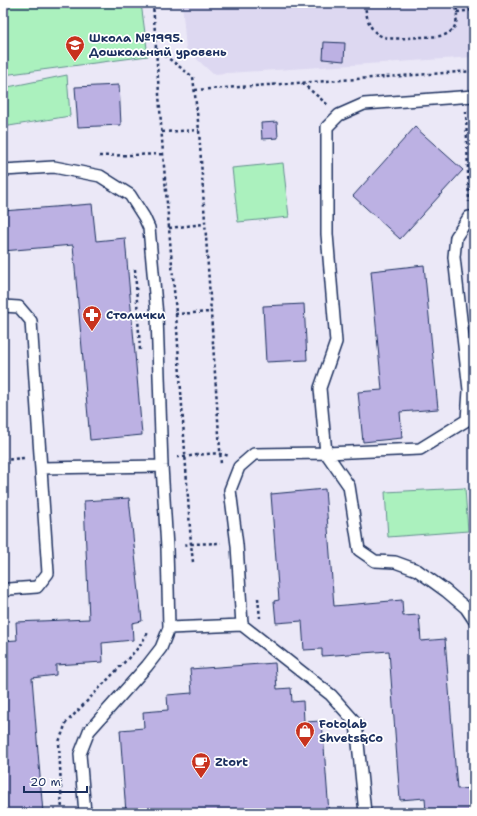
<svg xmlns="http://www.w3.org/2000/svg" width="477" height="816" font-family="'Shantell Sans',sans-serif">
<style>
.built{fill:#ddd8f1}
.green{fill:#abf1be;stroke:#63908e}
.building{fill:#bcb1e3;stroke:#1b2f5e}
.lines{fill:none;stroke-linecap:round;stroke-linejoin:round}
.service-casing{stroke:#1b2f5e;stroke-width:14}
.path{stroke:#1b2f5e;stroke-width:2.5;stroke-dasharray:3 3;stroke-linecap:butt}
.service{stroke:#fff;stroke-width:11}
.labels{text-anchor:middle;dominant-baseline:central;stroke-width:3.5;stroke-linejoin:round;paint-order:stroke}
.poi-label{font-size:12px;font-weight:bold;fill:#1b2f5e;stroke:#fff;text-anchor:start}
</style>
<rect width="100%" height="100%" fill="#ebe8f7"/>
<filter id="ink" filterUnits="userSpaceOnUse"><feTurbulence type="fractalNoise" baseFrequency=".025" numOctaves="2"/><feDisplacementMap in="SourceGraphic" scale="8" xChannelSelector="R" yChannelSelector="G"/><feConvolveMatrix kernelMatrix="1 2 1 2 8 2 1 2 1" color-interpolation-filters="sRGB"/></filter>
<g filter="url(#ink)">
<path class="built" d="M182,3H474V57L213,74L186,49Z"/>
<path class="green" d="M3,3H141L148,56L3,75Z
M67,75L70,116L3,127V88Z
M283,163L289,217L238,222L232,168Z
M465,488L468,531L388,537L385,492Z"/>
<path class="building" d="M324,42L345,43L344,61L323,59Z
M119,85L121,125L78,127L75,87Z
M277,122L278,138L262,139L261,123Z
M415,127L463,170L400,239L353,196Z
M92,204L96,241L125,238L142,435L90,440L73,245L3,251V211Z
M424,265L438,409L400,412L402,438L363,442L358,392L382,390L371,271Z
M304,304L307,360L266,362L263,306Z
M325,489L334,606L402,600L403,616L419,615L421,641L445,639L457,789L474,788V813H426L425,798L400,800L389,651L322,656V649L304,650L302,621L276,623L274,601L279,600L271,494Z
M129,498L142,621L132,623L133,640L102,643L103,662L56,665V675L32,678L43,813H3V641L17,640L16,622L89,619L84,501Z
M275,663L277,689L291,688L292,702L303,701L304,722L322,721L329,813H126L120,730L144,728L143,712L168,710L167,695L192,693L190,669Z"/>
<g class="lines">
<g class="service-casing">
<path id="service" d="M474,96L364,104L339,115L327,127V234L336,342L320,388L326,453L420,449L467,420L469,390L454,257L456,237L469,217H474
M3,170L54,167L100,176L130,195L144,217L149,228L157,316L162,466L167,548L169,628L161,648L147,666L89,731L80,754L85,813
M3,306L19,307L31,321L48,573L37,587L9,589L3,593
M41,468L162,466
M169,628L242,625
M365,813L356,723L331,695L242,625L237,545L230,490L239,467L254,454L326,453L349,486L359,550L375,561L395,562L417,570L446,591L466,608L474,620"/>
</g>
<path class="path" d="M153,3L163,154L176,314L191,544L183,545
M365,3C368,45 390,39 422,37C430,36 443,38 450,32C459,25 457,13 456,3
M457,12L474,10
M155,48L193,77L199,130L221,465
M302,83L328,105
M195,90L474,71
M466,111L469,202
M162,132L199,130
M99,156L163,154
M169,228L204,224
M135,269L140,350
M175,314L211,312
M177,457C194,457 213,450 229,456
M3,460L24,458
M193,562L191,544L221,543
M258,598L260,618
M62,813L59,742L66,723L139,647L149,631"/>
<use href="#service" class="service"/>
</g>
</g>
<defs>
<g id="school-pin" transform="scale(1)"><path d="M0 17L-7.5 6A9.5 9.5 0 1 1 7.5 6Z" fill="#c8321e" stroke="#fff"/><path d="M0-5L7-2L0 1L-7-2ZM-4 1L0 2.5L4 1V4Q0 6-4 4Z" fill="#fff"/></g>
<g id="pharmacy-pin" transform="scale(1)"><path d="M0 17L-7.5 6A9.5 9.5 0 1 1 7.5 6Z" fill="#c8321e" stroke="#fff"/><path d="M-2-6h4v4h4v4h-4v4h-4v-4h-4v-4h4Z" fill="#fff"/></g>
<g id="shop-pin" transform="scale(1)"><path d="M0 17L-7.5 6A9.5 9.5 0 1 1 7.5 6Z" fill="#c8321e" stroke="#fff"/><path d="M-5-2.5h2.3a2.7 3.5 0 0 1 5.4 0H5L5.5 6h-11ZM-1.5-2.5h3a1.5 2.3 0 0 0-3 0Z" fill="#fff"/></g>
<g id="cafe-pin" transform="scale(1)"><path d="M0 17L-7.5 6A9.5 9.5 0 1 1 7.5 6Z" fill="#c8321e" stroke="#fff"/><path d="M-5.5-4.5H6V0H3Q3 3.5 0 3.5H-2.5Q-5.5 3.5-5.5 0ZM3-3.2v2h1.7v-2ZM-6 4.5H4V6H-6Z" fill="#fff"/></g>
</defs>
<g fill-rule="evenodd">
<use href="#school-pin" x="75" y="45"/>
<use href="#pharmacy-pin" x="92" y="315"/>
<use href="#shop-pin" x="305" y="731"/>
<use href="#cafe-pin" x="201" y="762"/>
</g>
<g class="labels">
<g class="poi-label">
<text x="89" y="38">Школа №1995.<tspan x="89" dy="14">Дошкольный уровень</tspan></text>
<text x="106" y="315">Столички</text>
<text x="319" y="724">Fotolab<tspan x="319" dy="14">Shvets&amp;Co</tspan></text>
<text x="215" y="762">Ztort</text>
</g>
</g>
<rect width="477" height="816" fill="none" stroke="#fff" stroke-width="16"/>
<rect x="8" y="8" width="461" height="800" fill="none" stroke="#1b2f5e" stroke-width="1.5" filter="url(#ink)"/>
<path d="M24 786v6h63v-6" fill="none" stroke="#1b2f5e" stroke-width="2"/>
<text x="30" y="786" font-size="12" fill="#1b2f5e" stroke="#ffffff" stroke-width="3" paint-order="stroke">20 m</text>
</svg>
